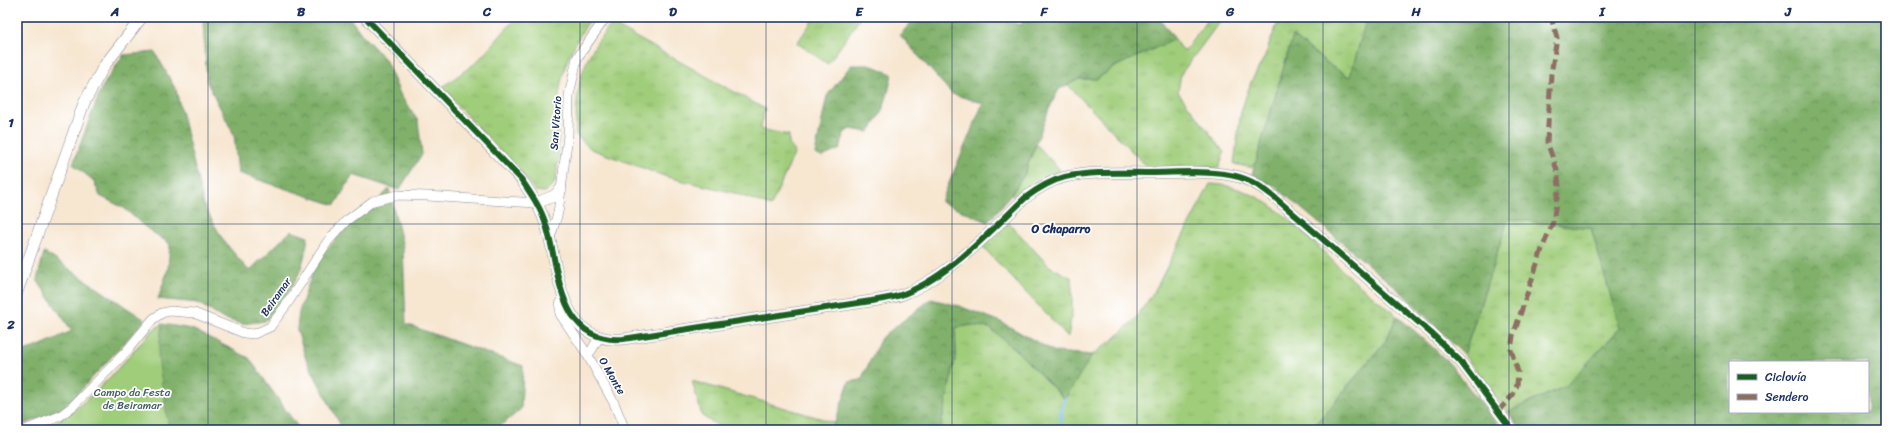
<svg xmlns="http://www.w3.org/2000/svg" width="1903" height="447" font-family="Sriracha,sans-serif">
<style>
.grass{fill:url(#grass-tufts);stroke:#5e7e6c}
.forest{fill:url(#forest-crowns);stroke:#4e7064;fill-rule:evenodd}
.park{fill:#a0cd7a;stroke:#5e7e6c}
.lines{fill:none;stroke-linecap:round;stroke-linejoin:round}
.stream{stroke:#85bcf5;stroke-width:3.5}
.minor-casing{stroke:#898a97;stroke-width:10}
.tertiary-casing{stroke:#898a97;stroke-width:12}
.minor{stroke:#fff;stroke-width:9}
.tertiary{stroke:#fff;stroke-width:11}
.quiet{stroke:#8d6e63;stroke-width:5;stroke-dasharray:10 5;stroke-linecap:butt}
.cycleway-casing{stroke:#fff;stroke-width:8}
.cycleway{stroke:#1b5e20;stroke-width:6}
.grid{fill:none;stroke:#1b2f5e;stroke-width:1;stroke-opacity:0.55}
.labels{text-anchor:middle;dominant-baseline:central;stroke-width:3.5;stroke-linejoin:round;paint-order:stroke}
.street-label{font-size:11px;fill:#1b2f5e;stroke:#fff}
.park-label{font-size:11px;fill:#435e66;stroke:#fff}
.neighbourhood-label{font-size:12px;font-weight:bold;fill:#1b2f5e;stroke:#fff}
.neatline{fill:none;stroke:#1b2f5e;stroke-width:1.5}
.grid-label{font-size:13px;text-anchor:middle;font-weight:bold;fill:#1b2f5e}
</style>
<defs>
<pattern id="grass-tufts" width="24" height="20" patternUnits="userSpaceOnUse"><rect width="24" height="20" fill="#a0cd7a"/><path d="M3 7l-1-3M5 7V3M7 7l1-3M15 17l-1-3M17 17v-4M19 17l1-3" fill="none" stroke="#89b06c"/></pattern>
<pattern id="forest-crowns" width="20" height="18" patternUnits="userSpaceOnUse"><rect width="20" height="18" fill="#80b06a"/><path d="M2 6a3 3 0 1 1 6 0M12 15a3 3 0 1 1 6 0" fill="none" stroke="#68905a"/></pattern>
</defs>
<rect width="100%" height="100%" fill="#fff"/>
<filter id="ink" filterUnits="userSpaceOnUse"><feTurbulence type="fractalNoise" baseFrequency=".025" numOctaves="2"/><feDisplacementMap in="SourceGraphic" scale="8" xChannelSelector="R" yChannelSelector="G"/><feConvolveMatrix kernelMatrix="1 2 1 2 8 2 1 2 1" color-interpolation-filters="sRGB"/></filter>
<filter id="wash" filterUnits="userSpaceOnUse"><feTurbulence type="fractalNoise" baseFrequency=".012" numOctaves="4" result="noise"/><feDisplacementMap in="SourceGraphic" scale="16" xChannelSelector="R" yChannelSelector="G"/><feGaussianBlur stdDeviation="0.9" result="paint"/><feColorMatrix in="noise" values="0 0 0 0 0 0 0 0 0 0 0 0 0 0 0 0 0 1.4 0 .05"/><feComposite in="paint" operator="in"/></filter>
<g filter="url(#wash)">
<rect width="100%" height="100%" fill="#f7e6d0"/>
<path class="grass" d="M517,17H592C575,41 561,67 559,98C557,128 561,153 555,183L544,192L535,191L523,175L441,88L477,62Z
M815,17H861L828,64L797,43Z
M1209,17H1223L1181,74L1178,92L1224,152L1219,168L1147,167L1068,85L1079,79H1097L1114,67L1175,39L1184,52Z
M1280,17H1367L1350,78L1331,66L1293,36L1254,168L1234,164L1241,111L1251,82L1264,58Z
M612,24L765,109L760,129L789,135V144L795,152L771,206L731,192L667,177L591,149L576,135C576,88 579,60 612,24Z
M1036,144L1060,170L1037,182L1020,198L1011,195L1024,175Z
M1210,184C1267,185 1309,239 1347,275C1363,289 1381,302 1397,316L1387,339L1311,430H940L956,355L955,328L971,325L990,328L1018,352L1064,399L1092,355L1114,339L1135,319L1154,292Z
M1508,219L1591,228L1620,328L1566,386L1508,412L1464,355Z
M1009,223L1049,266L1072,278V313L1068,337L982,246Z
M692,381L823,419L835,423L831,430H725L702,416Z"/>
<path class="forest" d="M206,17H349L363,36L385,59L401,96L418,121L422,154L399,190L353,175L335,205L238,173L234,135L207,82L203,22Z
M916,17H997L1021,25L1024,17H1158L1175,39L1114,67L1097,79H1079L1059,89L1049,109L1024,175L1011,195L988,222L941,202L983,103L952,94L900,35Z
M1367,17H1886V430H1521L1508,412L1566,386L1620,328L1591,228L1508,219L1464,355L1402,293L1276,187L1252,175L1293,36L1331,66L1350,77ZM1730,362H1868V412H1730Z
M155,52L176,90L204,206L223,240L249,271L291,231L308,237C302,278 292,290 265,321L242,324L222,318L198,303L158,299L168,269L170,244L145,227L124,208L100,196L94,181L73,164L101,89L123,55Z
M851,65H870L892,74C888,95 883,115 869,132L850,129L844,133L840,149L822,157L815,154L827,96Z
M389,189L403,247L406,324L523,366L521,409L496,430H343L306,359L297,330L299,312L317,259L349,225L375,204Z
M44,252L145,320L72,400L56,412L17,427V353L39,346L72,331L37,280Z
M931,299L959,306L999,321L1055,352L1092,355L1065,399L1018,352L990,328L971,325L955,328L956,355L940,430H831L835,423L849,382L861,380L881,338Z
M1397,316L1424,339L1450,364L1502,430H1312L1387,339Z
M162,324L192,329L249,358L300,430H39C82,415 122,363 153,330Z"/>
<path class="park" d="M162,324L158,357L169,430H39C82,415 122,363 153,330Z"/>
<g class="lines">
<path class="stream" d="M1061,430V411L1065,399"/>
</g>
</g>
<g filter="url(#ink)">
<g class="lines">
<g class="minor-casing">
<path id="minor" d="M550,238L558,213L568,135L569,96L577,58L606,17
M563,299L560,304V314L587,354L614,403L625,430
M587,354L591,351L600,336
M25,430L60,416L73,406L124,354L153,319L162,313L170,311L194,313L244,333L254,334L270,327L287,304L328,241L346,221L373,201L398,195L427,196L536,203"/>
</g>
<g class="tertiary-casing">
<path id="tertiary" d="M365,17L521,179C531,194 541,208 546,225C560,267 556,344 623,339L871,301C882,299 895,298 906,293C950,275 991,231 1025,198C1037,189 1049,181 1065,177C1092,171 1122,173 1150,173C1176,173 1204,170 1230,175C1245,177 1261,186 1273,196L1432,334L1460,361L1512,430
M536,203L554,196L561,189
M17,292L84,103L104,66L142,17"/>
</g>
<use href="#minor" class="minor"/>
<use href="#tertiary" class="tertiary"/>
<path class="quiet" d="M1498,411L1513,395L1517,385L1518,372L1511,350L1513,336L1542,249L1553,222L1559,186L1557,170L1547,142L1551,74L1557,38L1551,17"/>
<g class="cycleway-casing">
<path id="cycleway" d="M365,17L521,179C531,194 541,208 546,225C560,267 556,344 623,339L871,301C882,299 895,298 906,293C950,275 991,231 1025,198C1037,189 1049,181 1065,177C1092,171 1122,173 1150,173C1176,173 1204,170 1230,175C1245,177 1261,186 1273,196L1432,334L1460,361L1512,430"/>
</g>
<use href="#cycleway" class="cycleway"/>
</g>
</g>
<path class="grid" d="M208,17V430M394,17V430M580,17V430M766,17V430M952,17V430M1137,17V430M1323,17V430M1509,17V430M1695,17V430M17,224H1886"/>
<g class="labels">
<g class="street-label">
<text transform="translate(556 123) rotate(-86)">San Vitorio</text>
<text transform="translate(276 297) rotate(-55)">Beiramar</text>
<text transform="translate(612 376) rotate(60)">O Monte</text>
</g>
<g class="park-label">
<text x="132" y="392">Campo da Festa<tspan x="132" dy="13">de Beiramar</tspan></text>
</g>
<g class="neighbourhood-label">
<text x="1061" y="229">O Chaparro</text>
</g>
</g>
<rect width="1903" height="447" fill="none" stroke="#fff" stroke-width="44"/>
<rect x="1729" y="361" width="140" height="52" fill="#ffffff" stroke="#a4acbf"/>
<rect x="1737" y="374" width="20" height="6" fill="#1b5e20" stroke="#a4acbf"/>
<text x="1765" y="381" font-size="12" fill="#1b2f5e">Ciclovía</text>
<rect x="1737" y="394" width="20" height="6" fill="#8d6e63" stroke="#a4acbf"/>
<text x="1765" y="401" font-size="12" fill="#1b2f5e">Sendero</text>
<rect x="22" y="22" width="1859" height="403" class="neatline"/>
<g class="grid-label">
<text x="115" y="16">A</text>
<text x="301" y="16">B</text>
<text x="487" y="16">C</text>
<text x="673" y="16">D</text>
<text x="859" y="16">E</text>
<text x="1044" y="16">F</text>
<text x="1230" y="16">G</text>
<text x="1416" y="16">H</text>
<text x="1602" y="16">I</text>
<text x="1788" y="16">J</text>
<text x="11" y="127">1</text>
<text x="11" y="329">2</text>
</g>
</svg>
